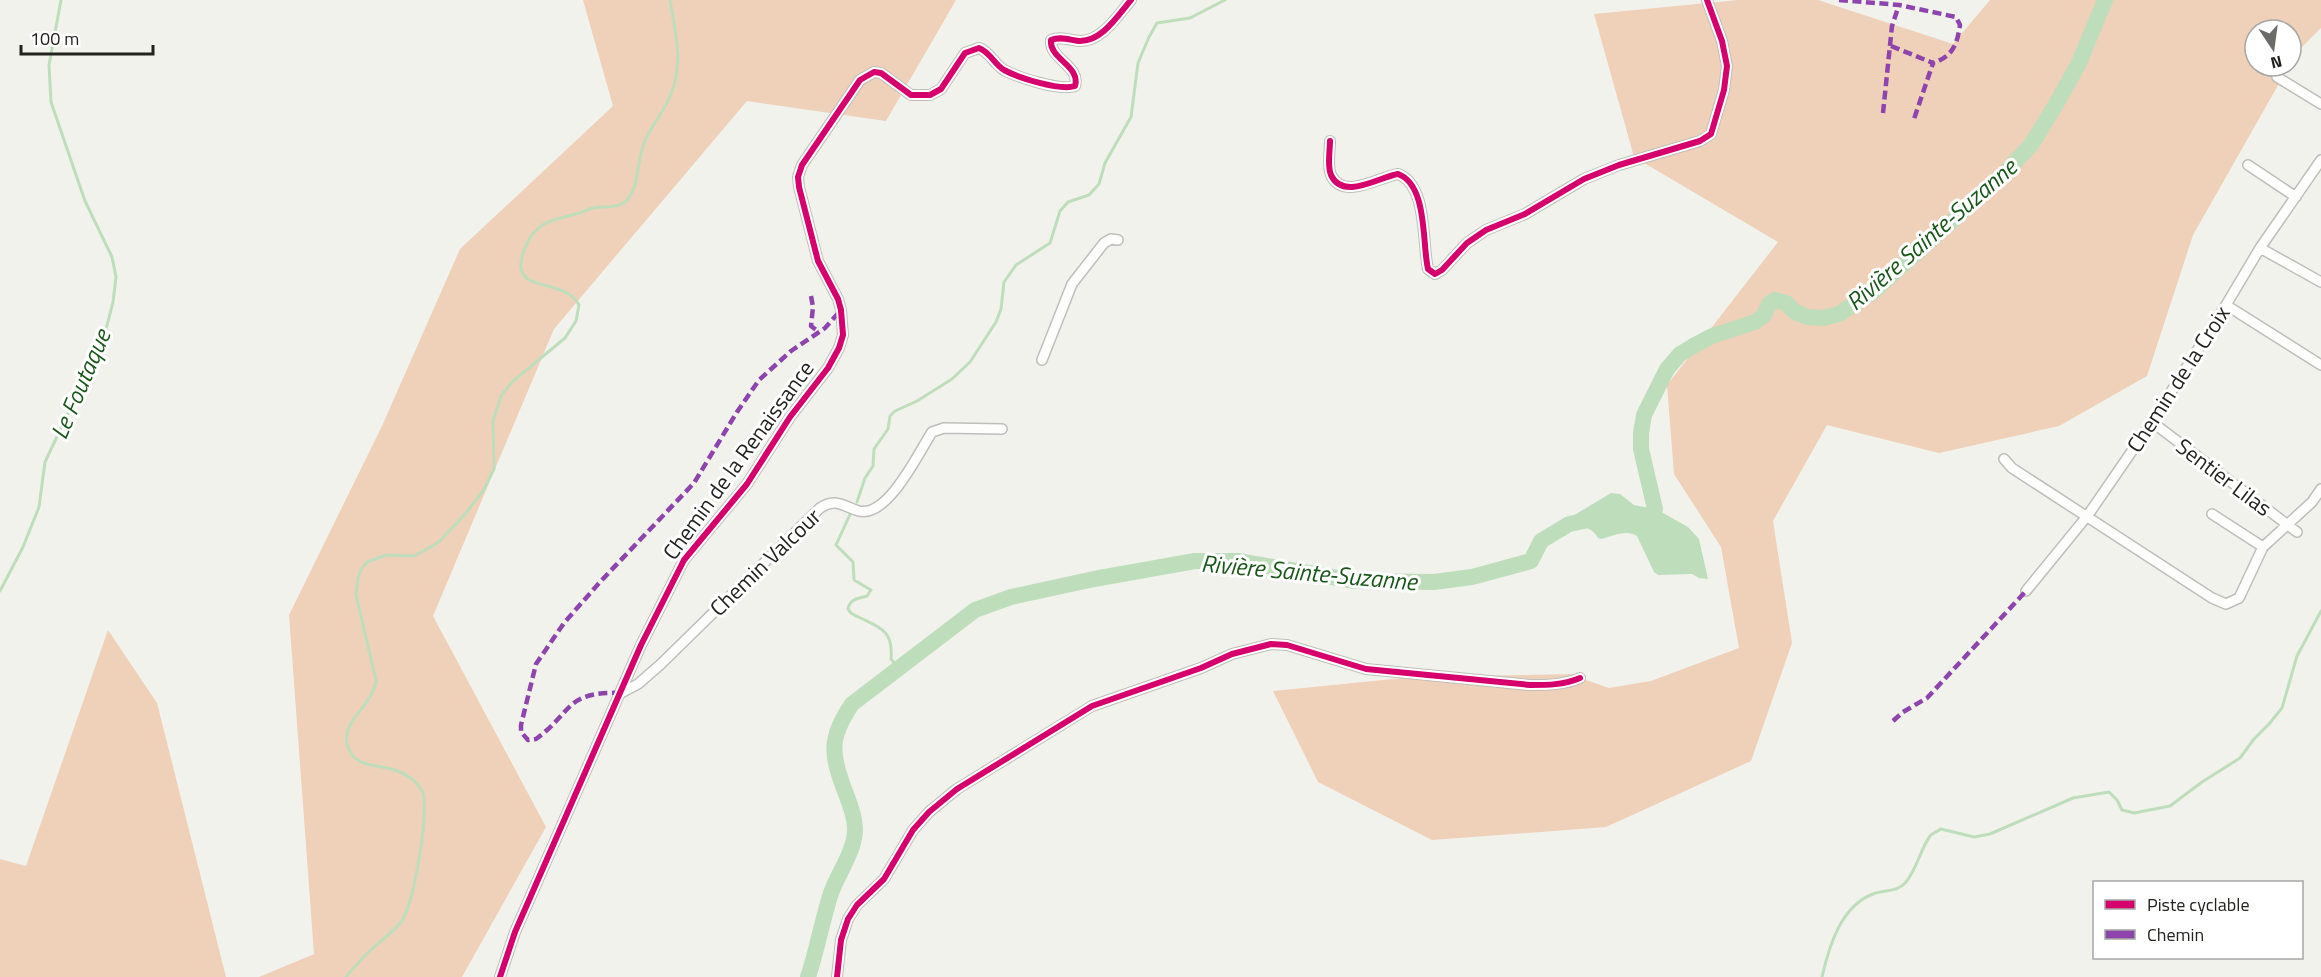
<svg xmlns="http://www.w3.org/2000/svg" width="2321" height="977" font-family="'Titillium Web',sans-serif">
<style>
.forest{fill:#efd0b9}
.water{fill:#bedebb}
.lines{fill:none;stroke-linecap:round;stroke-linejoin:round}
.stream{stroke:#bedebb;stroke-width:3}
.river{stroke:#bedebb;stroke-width:16}
.minor-casing{stroke:#bebeba;stroke-width:12}
.minor{stroke:#fdfdfc;stroke-width:9}
.quiet{stroke:#8e44ad;stroke-width:4.5;stroke-dasharray:9 4.5;stroke-linecap:butt}
.cycleway-casing{stroke:#fff;stroke-width:10}
.cycleway{stroke:#d6006c;stroke-width:6}
.labels{text-anchor:middle;dominant-baseline:central;stroke-width:6;stroke-linejoin:round;paint-order:stroke}
.street-label{font-size:22px;fill:#23221f;stroke:#fff}
.water-label{font-size:24px;font-style:italic;fill:#195719;stroke:#fff}
</style>
<rect width="100%" height="100%" fill="#f2f2ed"/>
<path class="forest" d="M583,0H956L886,121L747,101L554,329L433,616L546,827L462,977H259L314,954L289,615L382,426L460,249L613,106Z
M1738,0H1818L1953,44L1990,0H2321V28L2298,51L2291,63V30H2255V66H2289L2193,235L2147,376L2059,426L1939,453L1827,425L1773,521L1792,643L1751,761L1606,827L1432,840L1318,782L1273,691L1413,677L1577,674L1580,678L1609,688L1651,681L1739,648L1721,547L1674,474L1667,385L1778,242L1634,157L1594,14Z
M108,630L157,703L226,977H0V859L26,866Z"/>
<path class="water" d="M1611,493L1620,494L1634,505L1656,509L1688,527L1699,539L1708,579L1699,578L1692,574L1658,575L1654,572L1637,536C1626,529 1613,536 1601,539L1598,538C1591,525 1578,525 1564,529L1561,523Z"/>
<g class="lines">
<path class="stream" d="M857,502L865,478L873,466L874,449L888,429L890,416L895,411L917,401L952,379L970,362L996,322L1001,309L1004,282L1016,265L1050,243L1060,211L1068,202L1089,195L1099,184L1105,163L1131,117L1138,63L1149,37L1157,23L1190,18L1225,0
M852,510L836,545L853,562L854,580L871,590L867,596C858,599 850,598 848,609L851,613C875,627 894,626 891,659L898,667
M0,591L23,547L39,507L45,462L104,337L113,302L116,277L112,257L85,201L51,102L49,65L61,0
M346,977C355,966 364,956 374,947C383,939 394,931 401,922C414,905 429,813 423,793C419,782 406,774 395,770C378,764 353,769 347,744C342,720 373,706 376,680L356,595L358,577L362,568L367,562L386,555L414,556L425,550L439,542L465,514L483,491L494,469L493,421L501,396L512,382L565,338L576,321L579,305C566,280 524,291 521,268C520,262 523,252 526,246C535,222 553,220 576,214C582,213 587,209 593,208C605,206 620,209 628,199C639,185 637,162 643,146C649,127 664,113 671,94C684,62 675,32 670,0
M1822,977C1829,946 1841,906 1873,894C1885,889 1897,893 1906,882C1917,869 1921,848 1930,836C1932,833 1938,831 1941,829L1974,837L1990,834L2073,798L2109,792L2117,800L2122,810L2134,813L2170,806L2202,782L2240,758L2254,739L2269,724L2282,708L2297,656L2321,611"/>
<path class="river" d="M1642,526L1648,522L1655,509L1641,449V433L1644,415L1667,369L1680,354L1695,345L1712,336L1755,322L1764,315L1769,304L1775,300L1786,303L1795,312L1808,317L1823,318L1839,314L1874,291L2000,178L2031,145L2055,106L2079,63L2105,0
M808,977C817,950 822,921 831,893C838,873 855,851 855,829C855,817 850,804 846,794C831,755 828,739 852,704L975,610L1011,597L1094,579L1195,561H1238L1355,581L1434,582L1472,577L1531,561L1541,541L1569,524L1584,521"/>
<g class="minor-casing">
<path id="minor" d="M2277,77L2321,104
M1330,141C1330,151 1327,166 1331,175C1343,201 1379,177 1398,174C1428,185 1422,244 1428,269L1435,274L1442,270L1467,243L1486,230L1525,214L1584,179L1619,165L1700,141L1711,134L1724,90L1727,66L1722,41L1707,0
M2248,165L2296,197
M2260,248L2321,282
M2226,305L2321,365
M1042,360L1072,284L1104,243L1111,239L1118,240
M2152,422L2297,532
M2004,459L2012,468L2212,598L2226,604L2239,598L2263,547L2312,502L2321,489
M2212,514L2263,547
M2026,591L2088,515L2152,422L2226,305L2260,248L2321,160
M621,693L638,684L661,664L820,508C836,497 844,507 859,511C888,518 919,452 932,432L944,428L1002,429
M500,977L515,932L641,645L684,560L747,484L790,417L828,368L839,348L843,335L841,310L838,299L818,261L799,187L798,177L802,165L860,80L874,72L881,73L911,95H930L941,89L965,53L979,48C990,52 994,64 1004,70C1019,78 1060,91 1075,86C1081,66 1049,59 1051,40C1061,36 1069,40 1079,41C1102,42 1118,15 1131,0
M837,977L841,940L848,919L857,905L884,879L913,830L929,812L957,789L1092,706L1201,668L1232,654L1271,644L1287,645L1366,669L1530,685C1547,685 1564,685 1580,678"/>
</g>
<use href="#minor" class="minor"/>
<path class="quiet" d="M1839,0L1899,5L1956,17L1960,25C1957,45 1953,56 1933,63
M1891,46L1933,63L1914,119
M1883,113L1892,26L1899,5
M811,296L813,307L811,326L819,332
M621,693C565,691 573,712 536,739L528,740L521,732V725L536,664L564,623L600,582L694,483L737,412L759,380L791,351L825,328L841,310
M1893,721L1903,712L1927,698L2026,591"/>
<g class="cycleway-casing">
<path id="cycleway" d="M1330,141C1330,151 1327,166 1331,175C1343,201 1379,177 1398,174C1428,185 1422,244 1428,269L1435,274L1442,270L1467,243L1486,230L1525,214L1584,179L1619,165L1700,141L1711,134L1724,90L1727,66L1722,41L1707,0
M500,977L515,932L641,645L684,560L747,484L790,417L828,368L839,348L843,335L841,310L838,299L818,261L799,187L798,177L802,165L860,80L874,72L881,73L911,95H930L941,89L965,53L979,48C990,52 994,64 1004,70C1019,78 1060,91 1075,86C1081,66 1049,59 1051,40C1061,36 1069,40 1079,41C1102,42 1118,15 1131,0
M837,977L841,940L848,919L857,905L884,879L913,830L929,812L957,789L1092,706L1201,668L1232,654L1271,644L1287,645L1366,669L1530,685C1547,685 1564,685 1580,678"/>
</g>
<use href="#cycleway" class="cycleway"/>
</g>
<g class="labels">
<g class="street-label">
<text transform="translate(2178 379) rotate(-57)">Chemin de la Croix</text>
<text transform="translate(738 460) rotate(-54)">Chemin de la Renaissance</text>
<text transform="translate(2224 477) rotate(37)">Sentier Lilas</text>
<text transform="translate(765 562) rotate(-44)">Chemin Valcour</text>
</g>
<g class="water-label">
<text transform="translate(1931 234) rotate(-41)">Rivière Sainte-Suzanne</text>
<text transform="translate(80 384) rotate(-67)">Le Foutaque</text>
<text transform="translate(1309 572) rotate(5)">Rivière Sainte-Suzanne</text>
</g>
</g>
<rect x="2093" y="881" width="210" height="78" fill="#ffffff" stroke="#a7a7a5" stroke-width="1.5"/>
<rect x="2105" y="900" width="30" height="9" fill="#d6006c" stroke="#a7a7a5" stroke-width="1.5"/>
<text x="2147" y="911" font-size="18" fill="#23221f">Piste cyclable</text>
<rect x="2105" y="930" width="30" height="9" fill="#8e44ad" stroke="#a7a7a5" stroke-width="1.5"/>
<text x="2147" y="941" font-size="18" fill="#23221f">Chemin</text>
<g transform="translate(2273 48) rotate(167)"><circle r="28" fill="#ffffff" stroke="#a7a7a5" stroke-width="1.5"/>
<path d="M0-4.5L10 22L0 15L-10 22Z" fill="#6b6b67"/>
<text y="-9" font-size="16" font-weight="bold" text-anchor="middle" fill="#23221f">N</text>
</g>
<path d="M21 45v9h132v-9" fill="none" stroke="#23221f" stroke-width="3"/>
<text x="30" y="45" font-size="18" fill="#23221f" stroke="#ffffff" stroke-width="4.5" paint-order="stroke">100 m</text>
</svg>
